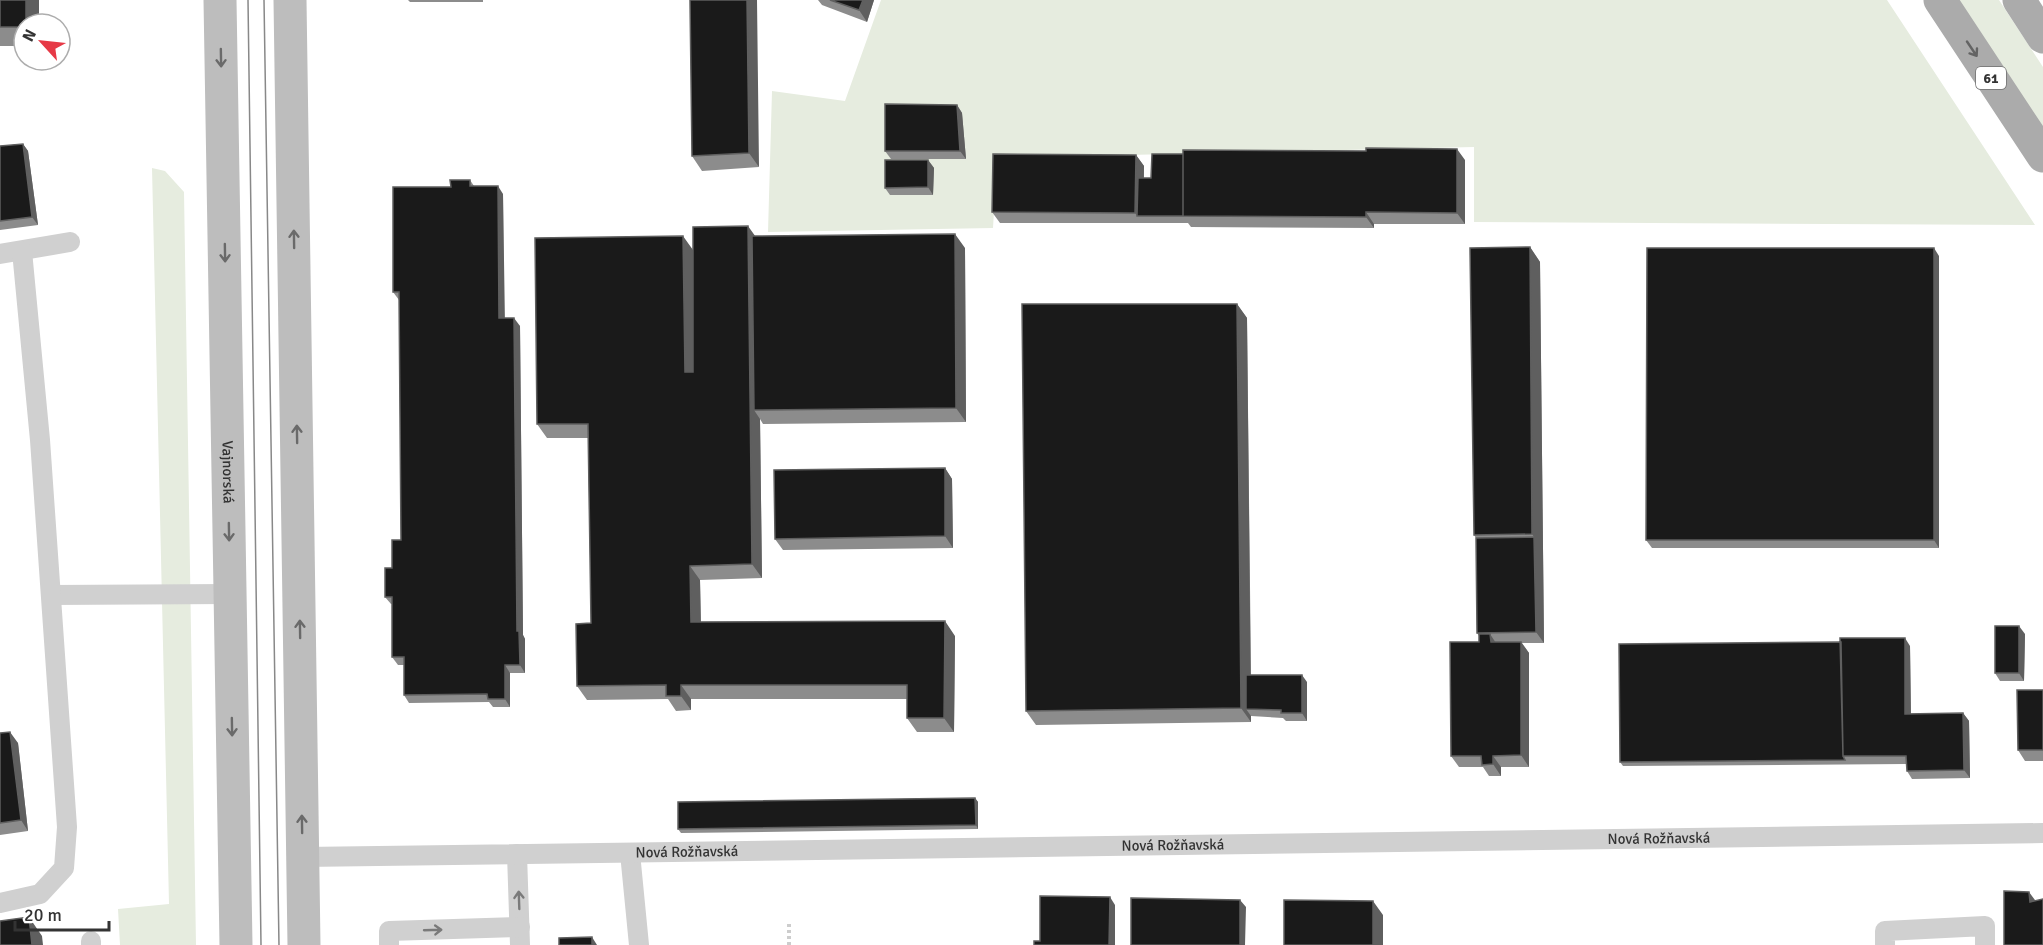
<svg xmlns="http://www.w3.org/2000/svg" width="2043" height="945" font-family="Signika,sans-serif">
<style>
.green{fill:#e6ecdf}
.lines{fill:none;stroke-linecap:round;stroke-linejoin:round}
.path{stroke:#cdcdcd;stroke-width:4;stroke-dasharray:3 3;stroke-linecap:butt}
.service{stroke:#d0d0d0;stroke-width:20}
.secondary{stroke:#bdbdbd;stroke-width:33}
.primary{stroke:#ababab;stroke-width:33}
.tram{stroke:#888;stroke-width:1.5}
.wall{fill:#8c8c8c}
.shaded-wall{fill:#5f5f5f}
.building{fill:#1a1a1a;stroke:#5f5f5f;stroke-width:1.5}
.oneway{stroke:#636363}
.oneway2{stroke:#6a6a6a}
.oneway3{stroke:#7a7a7a}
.labels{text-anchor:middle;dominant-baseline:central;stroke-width:6;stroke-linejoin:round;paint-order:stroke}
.shield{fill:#fff;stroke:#707070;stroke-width:1.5}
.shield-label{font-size:14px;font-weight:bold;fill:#333}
.street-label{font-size:15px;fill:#333;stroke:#fff}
</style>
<rect width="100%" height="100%" fill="#fff"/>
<path class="green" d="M881,0H1887L2035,225L1474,222V147L997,158L993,228L768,232L772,91L845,101Z
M1957,0H1999L2043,67V129Z
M152,168L165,171L184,192L196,945H120L118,909L169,904Z"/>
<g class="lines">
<path class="path" d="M789,945V922"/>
<g class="service">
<path d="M0,254L70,242"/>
<path d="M51,595L230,594"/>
<path d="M630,853L639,945"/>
<path d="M517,854L520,945"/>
<path id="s1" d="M303,857L2043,833"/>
<path d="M0,903L40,894L64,868L67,827L40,440L22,251"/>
<path d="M91,941V945"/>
<path d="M389,945V931L520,927"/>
<path d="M1885,945V931L1985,926V945"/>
</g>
<g class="secondary">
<path id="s2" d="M220,0L236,945"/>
<path d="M290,0L304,945"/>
</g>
<path class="primary" d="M1940,0L2043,156
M2019,0L2043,37"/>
<path class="tram" d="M248,0L261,945
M264,0L279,945"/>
</g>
<path class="wall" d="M0,0H39V24H24V46H0Z
M408,0H483V2H410Z
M690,0L759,167L702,171L692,156Z
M818,0H874L867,22L822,5Z
M957,105L962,113L966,159H891L885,151Z
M23,144L28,151L38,225L0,230V146Z
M1136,155L1144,166V178H1151L1465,160V224H1374V228L1191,227L1188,223H1000L992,212Z
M928,160L934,168L933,195H890L885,188Z
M470,180L474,186L503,194L504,318L520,326L523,635L525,639V673H510V707H493L489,702L409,703L404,695V665H398L392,657V604H391L385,597L392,568L401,540L399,300L393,292L451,187Z
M755,236L965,248L966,422L763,424L760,419L762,578L700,580L701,622L955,636L954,732H917L907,718V699H691V710L676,711L668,699L587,700L577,686L591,623L588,438H547L537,424L693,250Z
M1530,247L1540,262L1544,643H1522L1529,653V767H1501V776H1489L1483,767H1459L1451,756L1479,642V636L1477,633L1476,538L1474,535Z
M1939,256V548H1652L1646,540Z
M1237,304L1247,318L1251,675L1307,682V721H1286L1283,718L1251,716V722L1036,725L1026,711Z
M945,468L952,479L953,548L783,550L775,539Z
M2025,634L2024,681H2000L1995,673Z
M1910,646L1911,714L1963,713L1969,721L1970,778L1912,779L1907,771L1906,764L1623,766L1620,762Z
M2043,690V761H2025L2018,750Z
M0,733L18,743L28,831L0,835Z
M975,798L978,802V829L681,833L678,829Z"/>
<path class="shaded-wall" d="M26,0H39V24H26Z
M747,0H757L759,167L749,153Z
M863,0H874L867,22L859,10Z
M957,105L962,113L966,159L960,151Z
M23,144L28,151L38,225L32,217Z
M1457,149L1465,160V224L1457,213Z
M1136,155L1144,166L1143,216H1137L1135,213Z
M928,160L934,168L933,195L928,187Z
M498,186L503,194L505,326L499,318Z
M1366,212L1374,224V228L1366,217Z
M748,226L758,240L754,410L760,419L762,578L752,564Z
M955,234L965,248L966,422L956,408Z
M683,236L693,250L695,387L685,372Z
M1530,247L1540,262L1544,643L1536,632L1534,537L1532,534Z
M1934,248L1939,256V548L1934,540Z
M1237,304L1247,318L1251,709H1246L1251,716V722L1241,708Z
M514,318L520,326L523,635L525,639V673L520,665L517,631Z
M945,468L952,479L953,548L945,536Z
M690,566L700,580L701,636L691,622Z
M945,621L955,636L954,732L944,718Z
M2019,626L2025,634L2024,681L2019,673Z
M1490,634L1498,646L1491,642Z
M1905,638L1910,646L1911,722L1905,714Z
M1521,642L1529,653V767L1521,755Z
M505,665L510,673V707L505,699Z
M1302,675L1307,682V721L1302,713Z
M681,685L691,699V710L681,696Z
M1963,713L1969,721L1970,778L1964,770Z
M10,732L18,743L28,831L21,820Z
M1493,756L1501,767V776L1493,764Z
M975,798L978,802V829L976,825Z
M2029,892L2043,911L2030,902Z
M1110,897L1115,905V945H1109Z
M1240,900L1246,907L1245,945H1240Z
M1373,901L1383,915V945H1373Z
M29,917L42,936L43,945H32Z
M592,937L597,945H592Z"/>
<path class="building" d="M0,0H26V24H24V27H0Z
M690,0H747L749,153L692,156Z
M830,0H863L859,10Z
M885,104L957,105L960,151H885Z
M23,144L32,217L0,221V146Z
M1366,148L1457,149V213L1366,212V217L1183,216V150L1366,151Z
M993,154L1136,155L1135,213L992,212Z
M1152,154H1183V216H1137L1138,178H1151Z
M885,160H928V187L885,188Z
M450,180H470V186H498L499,318H514L517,631H519L520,665H505V699H488L487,694L404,695V657H392V597H385V568H392V540H401L399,292H393V187H451Z
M748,226L752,564L690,566L691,622L945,621L944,718H907V685H681V696H666V685L577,686L576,624L591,623L588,424H537L535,238L683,236L685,372H693V227Z
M955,234L956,408L754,410L752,236Z
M1530,247L1532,534L1474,535L1470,248Z
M1647,248H1934V540H1646Z
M1022,304H1237L1241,708L1026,711Z
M945,468V536L775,539L774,470Z
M1534,537L1536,632L1477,633L1476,538Z
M1995,626H2019V673H1995Z
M1479,634H1490L1491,642H1521V755L1493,756V764L1482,765L1481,756H1451L1450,642H1479Z
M1840,638H1905V714L1963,713L1964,770L1907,771L1906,756H1843Z
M1841,642L1843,756L1845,760L1620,762L1619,644Z
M1246,675H1302V713H1281V710L1246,709Z
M2017,690H2043V750H2018Z
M10,732L21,820L0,823V733Z
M975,798L976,825L678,829V802Z
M2004,891L2029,892L2030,902L2043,899V945H2004Z
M1040,896L1110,897L1109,945H1034V941H1040Z
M1131,898L1240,900V945H1131Z
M1284,900L1373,901V945H1284Z
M29,917L32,945H0V921Z
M592,937V945H559V938Z"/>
<defs><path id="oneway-shaft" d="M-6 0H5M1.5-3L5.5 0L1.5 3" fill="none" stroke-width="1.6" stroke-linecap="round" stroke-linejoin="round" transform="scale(1.5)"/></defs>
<use class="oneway" href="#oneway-shaft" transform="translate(1972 49) rotate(56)"/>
<g class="oneway2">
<use href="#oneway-shaft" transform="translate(221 58) rotate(89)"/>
<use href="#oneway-shaft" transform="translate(294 239) rotate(-91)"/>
<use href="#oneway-shaft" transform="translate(225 253) rotate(89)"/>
<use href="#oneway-shaft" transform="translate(297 434) rotate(-91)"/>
<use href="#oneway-shaft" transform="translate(229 532) rotate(89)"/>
<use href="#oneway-shaft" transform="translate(300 629) rotate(-91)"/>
<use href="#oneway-shaft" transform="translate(232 727) rotate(89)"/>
<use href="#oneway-shaft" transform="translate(302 824) rotate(-91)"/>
</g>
<g class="oneway3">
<use href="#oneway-shaft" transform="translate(519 900) rotate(-92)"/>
<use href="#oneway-shaft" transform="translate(433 930) rotate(-2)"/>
</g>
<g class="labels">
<rect class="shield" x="1976" y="67" width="30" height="22" rx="4.5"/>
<g class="shield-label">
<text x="1991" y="78">61</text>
</g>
<g class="street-label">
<text stroke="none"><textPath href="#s2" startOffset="472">Vajnorská</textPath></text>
<text stroke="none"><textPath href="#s1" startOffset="1356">Nová Rožňavská</textPath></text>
<text stroke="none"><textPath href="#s1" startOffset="870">Nová Rožňavská</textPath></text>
<text stroke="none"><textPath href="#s1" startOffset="384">Nová Rožňavská</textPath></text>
</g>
</g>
<g transform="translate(42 42) rotate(297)"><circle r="28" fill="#ffffff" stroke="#adadad" stroke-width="1.5"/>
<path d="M0-4.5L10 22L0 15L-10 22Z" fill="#e63946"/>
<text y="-9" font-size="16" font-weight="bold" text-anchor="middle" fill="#333333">N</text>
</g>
<path d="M15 921v9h94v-9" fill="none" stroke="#333333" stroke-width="3"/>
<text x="24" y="921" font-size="18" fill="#333333" stroke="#ffffff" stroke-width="4.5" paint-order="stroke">20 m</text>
</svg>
